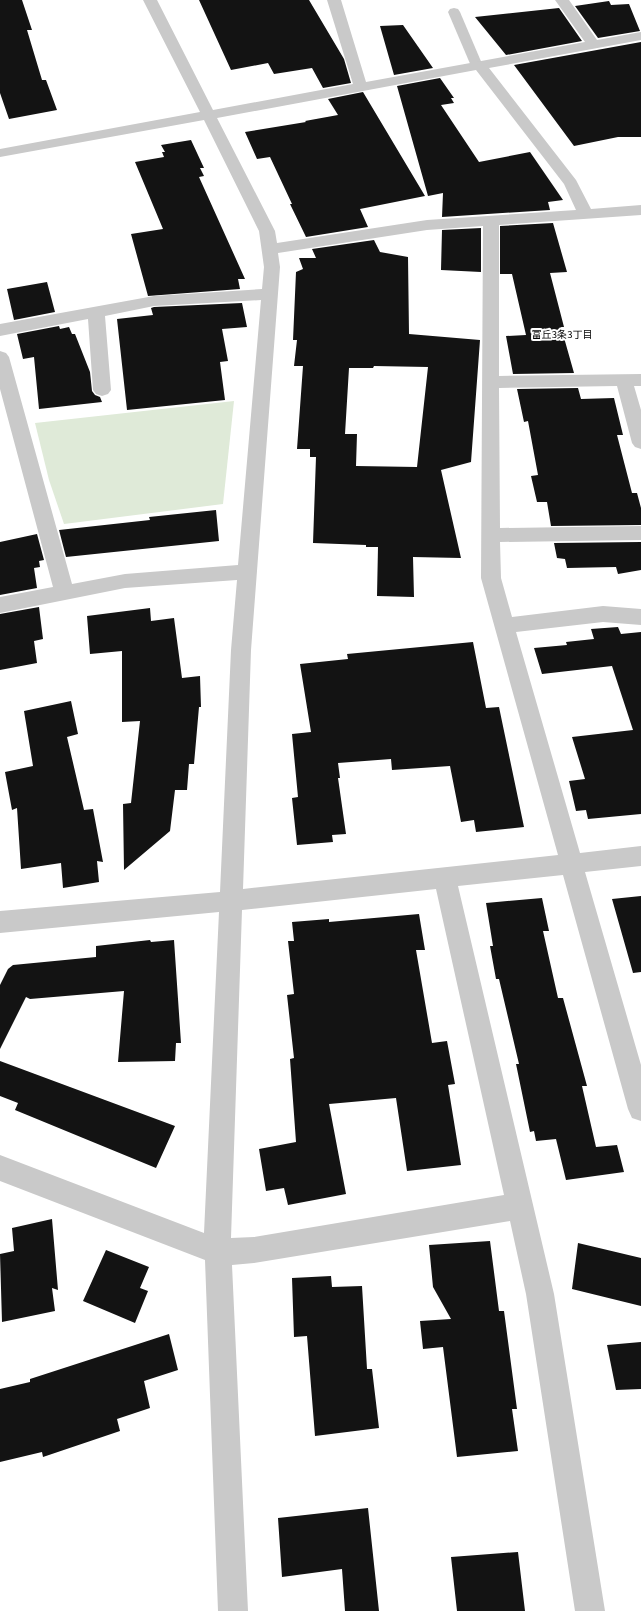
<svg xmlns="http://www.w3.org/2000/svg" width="641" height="1611" font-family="Figtree,'Noto Sans JP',sans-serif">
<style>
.green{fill:#dfead8}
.building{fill:#131313;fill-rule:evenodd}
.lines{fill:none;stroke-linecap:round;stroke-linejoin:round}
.service{fill:#c9c9c9;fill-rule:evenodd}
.minor{fill:#c9c9c9;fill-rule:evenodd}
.labels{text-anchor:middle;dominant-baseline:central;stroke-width:4;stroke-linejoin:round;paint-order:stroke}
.far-neighbourhood-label{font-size:10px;fill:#000;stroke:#fff}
</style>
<rect width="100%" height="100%" fill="#fff"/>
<path class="green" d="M234,401L223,504L64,524L49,480L35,423Z"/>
<path class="building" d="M0,0H22L32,30H27L42,80H46L57,110L9,119L0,93Z
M199,0H309L344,59L351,83L323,88L312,68L274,74L268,63L231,70Z
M609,1L611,5L629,4L640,31L598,38L575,6Z
M559,8L582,41L506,55L475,17Z
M403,25L433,68L394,75L380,26Z
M641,42V137H618L574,146L514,65Z
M440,78L454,98H451L454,103L441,105L479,162L530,152L563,200L548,202L550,210L442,217L443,193L428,196L397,86Z
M363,92L425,196L360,209L368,227L306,237L290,204H292L270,157L257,159L245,132L306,122L305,121L338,115L328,99Z
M191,140L204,168H200L204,176L199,177L245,279H238L240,289L148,296L131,234L163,229L135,162L164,157L162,152H165L161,145Z
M553,223L567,272L550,273L564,327H561L574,373L513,374L506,336L526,335L512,274H500V226Z
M481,228V272L441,270L442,230Z
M374,240L380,252L408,257L409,334L480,340L471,462L441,470L461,558L413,557L414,597L377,596L378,547H366V545L313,543L316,457H310V449H297L303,366H294L297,340H293L296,272L303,269L299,258H316L312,249ZM374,366L428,367L417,467L356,466L357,434H345L349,368H373Z
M47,282L55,312L14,320L7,289Z
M242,303L247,327L222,329L228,361L220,362L225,400L127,410L117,319L153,315L151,308L154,307Z
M59,326L60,329L69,327L72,334H75L90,372L92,391L95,395L100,397L102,402L39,409L34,357L23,359L17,334Z
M578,388L581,399L614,398L623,435H617L632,493H637L641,508V525L551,526L547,502H537L531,476L538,475L528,421L524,422L517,389Z
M216,510L219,541L66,557L59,530L150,520L149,517Z
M37,534L44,560L39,561L40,567L34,568L37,588L0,595V542Z
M641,542V570L618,574L616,567L567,568L565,559L557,558L554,543Z
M39,607L43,639L34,641L37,663L0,670V614Z
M150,608L151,621L174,618L182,678L200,676L201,707H199L194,764H189L187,790H175L170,831L124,870L123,804L131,803L140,721L122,722V651L90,654L87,616Z
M618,627L621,634L641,632V814L588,819L586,810L576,811L569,781L585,779L572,737L633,730L612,666L542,674L534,648L567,645L566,642L594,639L591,629Z
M473,642L486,708L499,707L524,827L476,832L474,820L461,822L450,766L392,770L391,759L338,763L340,778H338L346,834L332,835L333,842L297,845L292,798L298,797L292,734L311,732L300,664L348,659L347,654Z
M71,701L78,734L67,737L84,810L93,809L103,862L97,861L99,882L63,888L61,863L21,869L17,808L12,810L5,772L33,766L24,711Z
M641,896V972L633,973L612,899Z
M542,898L549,931H543L558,998H563L587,1086H582L596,1147L617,1145L624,1172L566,1180L556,1139L536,1141L534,1131L530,1132L516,1064H519L499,979H496L490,946H493L486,903Z
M419,914L425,950H416L432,1043L447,1041L455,1084L448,1085L461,1165L407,1171L396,1098L329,1104L346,1194L288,1205L284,1188L266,1191L259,1149L296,1142L290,1059L294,1058L287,995L294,994L288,941H294L292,922L329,919V922Z
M150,940L151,942L174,940L181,1043H176L175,1061L118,1062L124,991L30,999L26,997L0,1049V985L8,969L13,965L96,957V946Z
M0,1061L175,1126L156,1168L15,1110L18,1103L0,1096Z
M52,1219L58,1290L52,1288L55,1311L2,1322L0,1254L14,1251L12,1228Z
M490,1241L499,1311H504L517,1409H512L518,1451L457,1457L443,1347L423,1349L420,1321L451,1319L433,1287L429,1245Z
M578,1243L641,1258V1306L572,1289Z
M106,1250L149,1267L140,1288L148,1291L135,1323L83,1301Z
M331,1276L332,1287L362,1286L367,1369H372L379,1428L315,1436L307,1336L294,1337L292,1278Z
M169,1334L178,1370L144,1381L150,1408L117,1419L120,1431L43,1457L42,1452L0,1462V1389L30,1382V1379Z
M641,1342V1389L616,1390L607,1345Z
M368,1508L379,1611H345L342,1569L282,1577L278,1518Z
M518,1552L525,1611H457L451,1557Z"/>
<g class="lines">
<path class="service" d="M454,8L458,9L460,12L483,66L481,69H473L471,66L448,12L450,9Z"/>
<path class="minor" d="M143,0H157L213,110L353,84L327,0H341L366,82L585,42L555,0H569L597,40L641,32V40L489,68L576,180L591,209L641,205V215L499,225V376L641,374V386H634L641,410V449L635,447L632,443L617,386L499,388L500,528L641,526V540L500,542L501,578L512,617L603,606L641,609V625L603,622L516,632L580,853L641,846V866L585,872L641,1065V1121L632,1118L628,1109L563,875L458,886L554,1294L605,1611H575L526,1294L510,1221L254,1263L232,1265L248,1611H218L205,1260L0,1181V1155L204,1233L219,912L0,933V911L220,892L231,650L237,580L125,588L0,613V597L53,587L0,389V351L6,353L9,357L72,584L125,574L238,565L261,300L154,306L105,316L111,390L108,394L102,396L96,394L93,390L88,319L0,336V324L154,296L262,289L264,267L259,231L204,120L0,157V149L200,112ZM476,70L564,184L576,210L427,220L277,243L275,231L217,118ZM483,226L481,578L558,855L243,889L251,650L280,267L278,253L427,230ZM436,889L504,1195L254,1237L231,1238L242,910Z"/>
</g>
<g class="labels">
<g class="far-neighbourhood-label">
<text x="562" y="334">富丘3条3丁目</text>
</g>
</g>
</svg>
